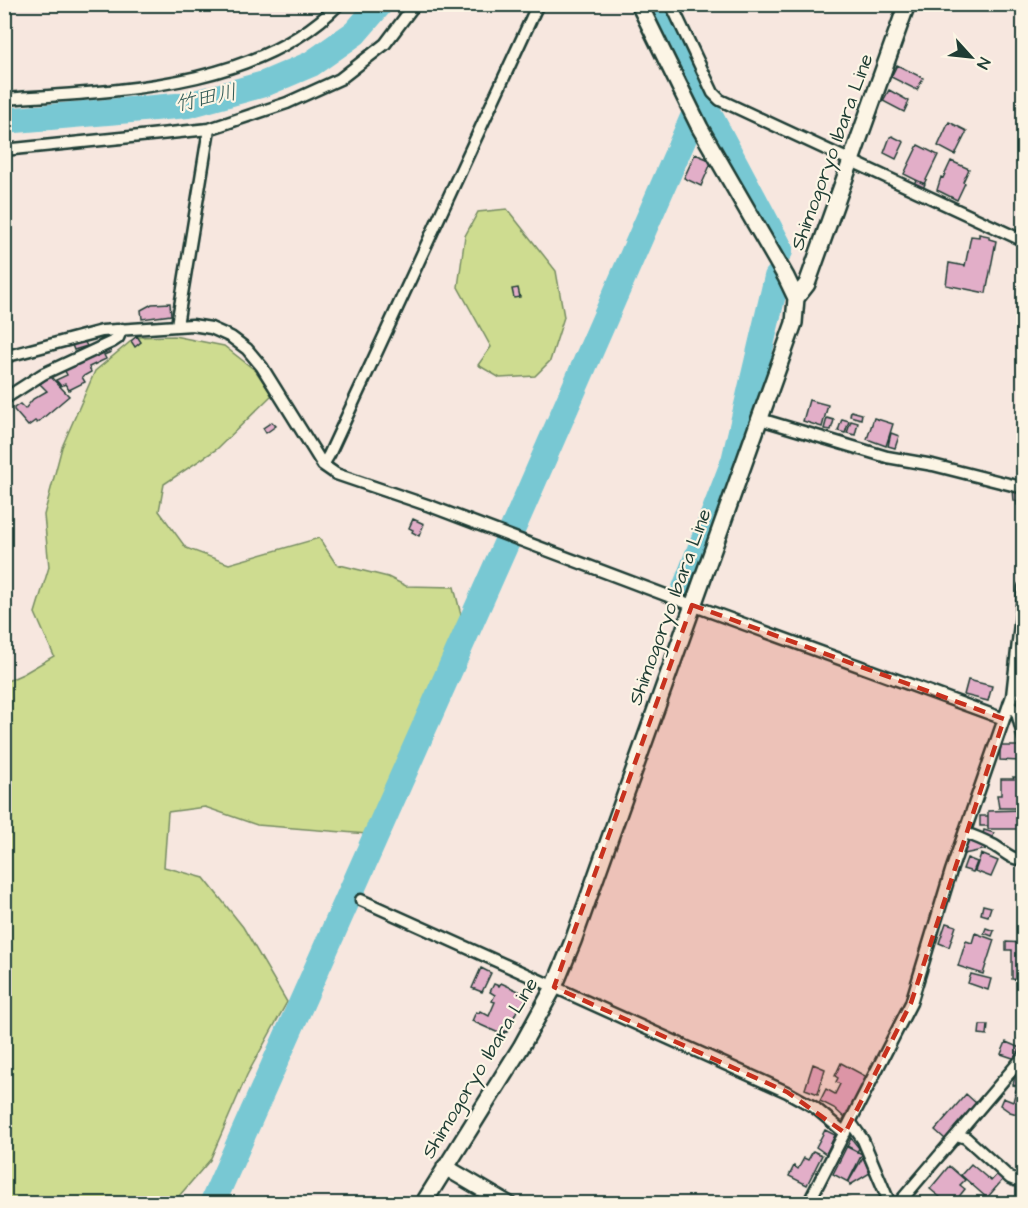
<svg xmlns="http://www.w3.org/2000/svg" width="1028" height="1208" font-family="'Architects Daughter','Klee One',sans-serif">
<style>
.green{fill:#cedc90;stroke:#768c62;stroke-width:1.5}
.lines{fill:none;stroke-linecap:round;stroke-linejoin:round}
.river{stroke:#78c8d3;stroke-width:26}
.building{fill:#e2aec8;stroke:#1f3d34;stroke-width:1.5}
.street-casing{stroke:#1f3d34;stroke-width:15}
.secondary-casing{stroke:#1f3d34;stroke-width:20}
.street{stroke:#fcf5e5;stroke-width:10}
.secondary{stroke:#fcf5e5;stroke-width:15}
.marked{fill:#c8321e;fill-opacity:0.2;stroke:#c8321e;stroke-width:4.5;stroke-dasharray:12 8;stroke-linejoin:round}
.labels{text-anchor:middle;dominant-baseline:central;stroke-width:4.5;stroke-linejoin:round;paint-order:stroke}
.street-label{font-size:20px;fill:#1f3d34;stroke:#fcf5e5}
.water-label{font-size:21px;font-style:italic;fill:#315954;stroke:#fcf5e5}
</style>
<rect width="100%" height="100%" fill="#f7e7df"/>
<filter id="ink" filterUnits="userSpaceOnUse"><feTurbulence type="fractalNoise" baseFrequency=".0167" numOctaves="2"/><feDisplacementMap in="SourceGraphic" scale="12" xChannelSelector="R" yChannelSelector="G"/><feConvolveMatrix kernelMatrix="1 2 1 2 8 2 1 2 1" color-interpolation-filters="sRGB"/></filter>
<g filter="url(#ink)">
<path class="green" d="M507,209L556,271L564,317L550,361L535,376L500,378L478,365L491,347L458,287L465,236L478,212Z
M174,336L224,346L256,371L272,395L217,449L164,484L159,511L186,548L229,564L319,538L336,564L388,577L406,586L454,587L462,619L367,834L257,825L205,807L168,812L164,867L204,878L243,927L287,1002L247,1075L210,1160L173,1203L5,1204V682L23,674L54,656L35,613L49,567L44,515L62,447L95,371L136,337Z"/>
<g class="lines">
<path class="river" d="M655,4L701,99L780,248V251
M4,121L188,105L264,84L311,64L355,33L380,4
M684,591L734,461L777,277
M212,1204L521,510L701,99"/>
</g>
<path class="building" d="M897,65L923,78L917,90L891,77Z
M889,90L909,101L904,112L883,101Z
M949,122L967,131L955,155L938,146Z
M892,136L904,142L896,159L884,153L890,137Z
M918,145L938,155L924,184L904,174Z
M695,154L712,161L701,186L684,178Z
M951,161L969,169L963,182L965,183L957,200L937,190L941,177L943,178Z
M916,180L925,184L922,191L913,186Z
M979,234L989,236V239L996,241L986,293L946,285L949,263L965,266L971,236L979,237Z
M518,288L520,297L514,298L512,289Z
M170,303L171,315L142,319L141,310L152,304Z
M137,336L141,342L135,347L131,341Z
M83,339L87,346L74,350L72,345Z
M109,348L111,352L104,355L106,359L89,367L91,372L82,377L85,382L69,390L65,384L61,386L56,380L67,375L64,369Z
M50,376L69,396L37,423L35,421L28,426L14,410V408L20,404L25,409L33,399L47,391L40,384Z
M809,400L828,405L822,427L803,421Z
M851,411L862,414L861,419L850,416Z
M827,418L834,420L831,430L824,429Z
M874,418L893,424L886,446L867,439Z
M842,419L849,421L845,433L838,431Z
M851,421L858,423L855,435L847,433Z
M272,422L276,426L266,433L263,428Z
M891,433L899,436L895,448L888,446Z
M1013,489L1024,491V507L1017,505V501H1014Z
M413,519L424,524L419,536L412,532L413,530L409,528Z
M968,680L992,686L988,701L964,695Z
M1000,746H1019V761L1000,760Z
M1013,777H1023V808H999L997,795H1001V779H1014Z
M1023,810V829H988V811Z
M980,816H988V826H980Z
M984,830L994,833L992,840L982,837Z
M970,839L988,845L987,849L964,854Z
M981,854L998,861L991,877L975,871Z
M967,858L977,862L973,872L963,869Z
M983,905L991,907L988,916L981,914Z
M946,923L956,926L949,947L939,943Z
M986,928L994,931L992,936L984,933Z
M975,933L994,940L983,974L958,966L966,941L972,943Z
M1006,942L1024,943V980L1012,979V950H1006Z
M481,968L491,973L482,992L472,988Z
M971,974L991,979L988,990L968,983Z
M501,983L527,995L522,1007L519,1006L507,1032L505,1031L503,1035L472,1021L476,1012L479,1013L480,1011L489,1016L495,1002L492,1001L495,995L490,992L494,984L499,986Z
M980,1025H988L987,1035L979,1034Z
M1006,1042L1020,1048L1016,1059L1001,1054Z
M841,1063L867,1077L846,1119L834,1108L820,1101L826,1089L835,1094L840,1084L836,1082L838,1078L835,1076Z
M813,1064L825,1069L818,1094L805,1089Z
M1016,1073L1023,1075L1020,1087L1013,1085Z
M1016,1090L1024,1092V1116L1010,1112L1000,1105L1003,1098L1013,1102Z
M966,1094L976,1103L945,1139L935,1130Z
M825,1130L835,1135L826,1154L816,1147Z
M851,1138L859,1148L857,1152L847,1147Z
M847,1146L862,1154L848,1182L833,1174Z
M813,1151L822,1155L807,1185L789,1176L794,1166L798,1169L804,1158L808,1160Z
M863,1157L870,1173L850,1185L849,1181Z
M971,1164L991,1181L999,1172L1005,1177L987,1198L961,1175Z
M949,1166L965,1180L960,1185L965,1189L953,1204L947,1200L946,1202L930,1189Z
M468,1196L480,1204H463Z
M846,1198L863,1204H845Z"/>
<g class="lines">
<g class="street-casing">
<path id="street" d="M671,4L713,93L720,100L1024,241
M4,99C114,91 256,89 339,4
M4,150L209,129L287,103L340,79L385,44L415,4
M177,325L209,129
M4,357L102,331L192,325L211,328L231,337L247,349L262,367L323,465L336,474L430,506L692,605L1004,719
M4,399L43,374L112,342L118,338L122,329
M760,419L887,457L933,465L1024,488
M323,465L329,455L538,4
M1009,704L1017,713L1024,739
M965,833C974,836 984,840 993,845C1003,850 1011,861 1024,859
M361,900L787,1092L814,1107L845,1133
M851,1123L863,1140L890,1204
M957,1135L966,1138L1010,1178L1015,1180H1019L1024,1174
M808,1204L911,1003L951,871L1012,696L1024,587
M898,1204L1024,1056"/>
</g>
<g class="secondary-casing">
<path id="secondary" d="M796,298L807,284L907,4
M445,1167L508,1204
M423,1204L521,1047L554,987L573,941L794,323L796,298L786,277L700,128L639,4"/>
</g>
<use href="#street" class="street"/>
<use href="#secondary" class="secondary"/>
</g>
</g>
<path class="marked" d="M692,605L1004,719L911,1003L845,1133L787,1092L554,987Z"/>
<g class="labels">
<g class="street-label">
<text transform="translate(832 152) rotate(-70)">Shimogoryo Ibara Line</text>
<text transform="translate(670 607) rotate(-70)">Shimogoryo Ibara Line</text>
<text transform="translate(480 1068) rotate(-59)">Shimogoryo Ibara Line</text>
</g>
<g class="water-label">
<text transform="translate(206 98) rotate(-12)">竹田川</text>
</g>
</g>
<rect width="1028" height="1208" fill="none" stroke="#fcf5e5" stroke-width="24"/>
<rect x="12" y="12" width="1004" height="1184" fill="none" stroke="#1f3d34" stroke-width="2" filter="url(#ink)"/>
<g transform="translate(971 57) rotate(117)" stroke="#fcf5e5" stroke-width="4.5" paint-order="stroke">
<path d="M0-4.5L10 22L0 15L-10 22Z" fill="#1f3d34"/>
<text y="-9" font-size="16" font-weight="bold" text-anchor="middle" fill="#1f3d34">N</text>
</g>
</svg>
